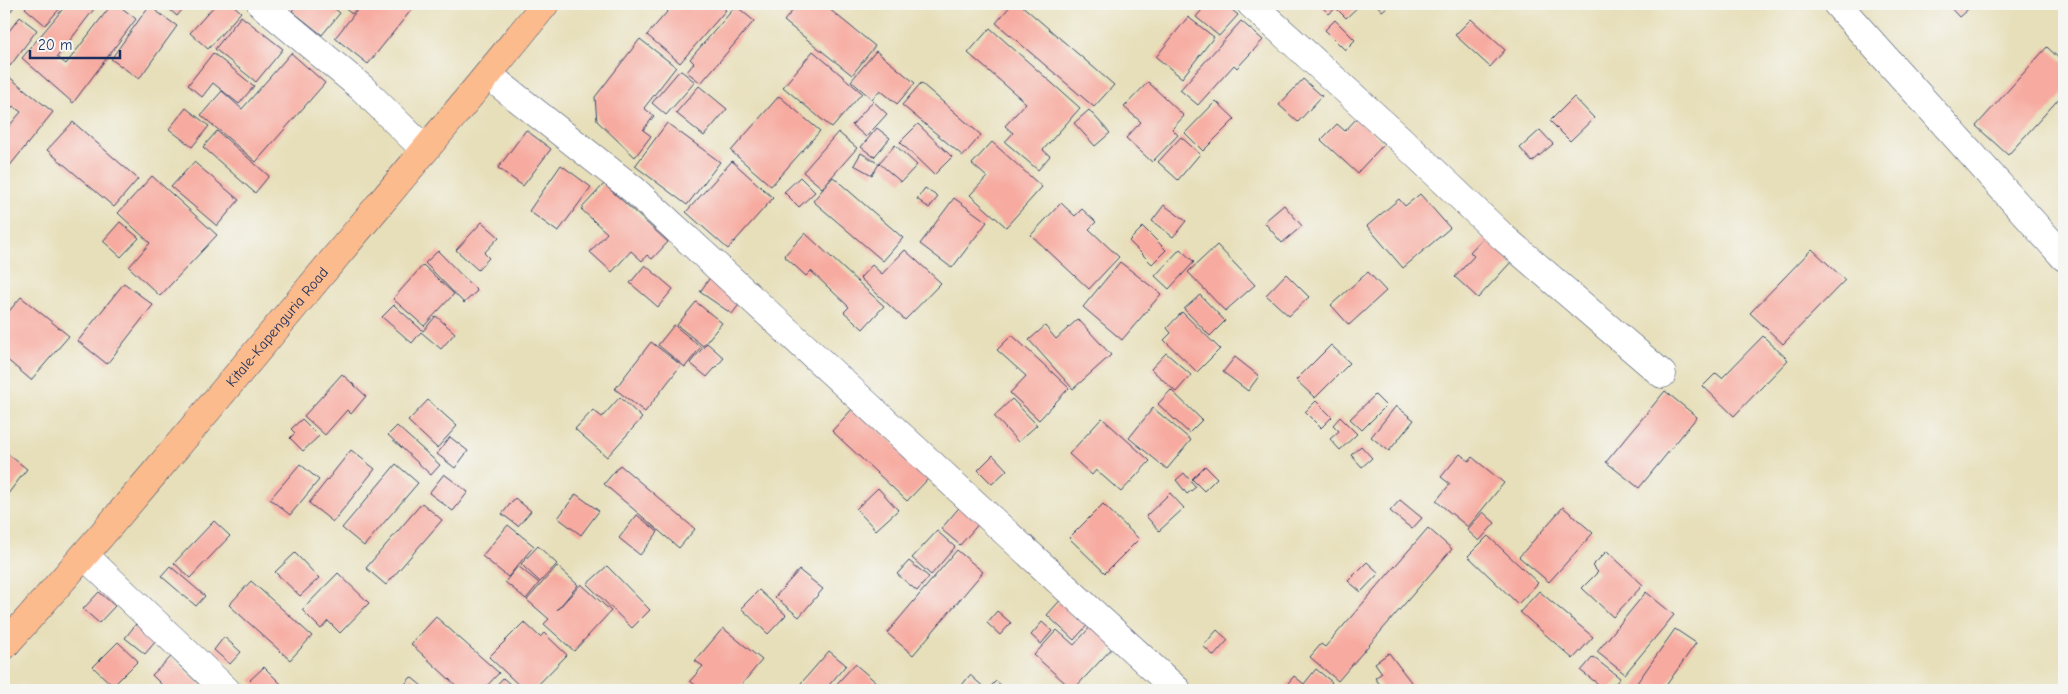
<svg xmlns="http://www.w3.org/2000/svg" width="2068" height="694" font-family="'Comic Neue',sans-serif">
<style>
.building{fill:#f7aba0}
.lines{fill:none;stroke-linecap:round;stroke-linejoin:round}
.minor-casing{stroke:#3a496c;stroke-width:29}
.highway-casing{stroke:#3a496c;stroke-width:29}
.minor{stroke:#fff;stroke-width:28}
.highway{stroke:#fbbb8d;stroke-width:28}
.labels{text-anchor:middle;dominant-baseline:central;stroke-width:4;stroke-linejoin:round;paint-order:stroke}
.street-label{font-size:15px;fill:#1b2f5e;stroke:#f6f6f2}
</style>
<rect width="100%" height="100%" fill="#f6f6f2"/>
<filter id="ink" filterUnits="userSpaceOnUse"><feTurbulence type="fractalNoise" baseFrequency=".02" numOctaves="2"/><feDisplacementMap in="SourceGraphic" scale="10" xChannelSelector="R" yChannelSelector="G"/><feConvolveMatrix kernelMatrix="1 2 1 2 8 2 1 2 1" color-interpolation-filters="sRGB"/></filter>
<filter id="wash" filterUnits="userSpaceOnUse"><feTurbulence type="fractalNoise" baseFrequency=".0096" numOctaves="4" result="noise"/><feDisplacementMap in="SourceGraphic" scale="20" xChannelSelector="R" yChannelSelector="G"/><feGaussianBlur stdDeviation="1.12" result="paint"/><feColorMatrix in="noise" values="0 0 0 0 0 0 0 0 0 0 0 0 0 0 0 0 0 1.4 0 .05"/><feComposite in="paint" operator="in"/></filter>
<g filter="url(#wash)">
<rect width="100%" height="100%" fill="#e7dfba"/>
<g id="blocks">
<path class="building" d="M4,4H16L4,20Z
M28,4H64L45,25L25,8Z
M67,4H98L57,57L66,64L112,4H117L136,19L73,103L22,58Z
M163,4H187L177,16Z
M216,4H232L241,12L208,49L190,33Z
M297,4H329L340,13L322,35L292,11Z
M339,4H360L352,14Z
M362,4H416L368,64L335,38Z
M674,4H718L726,10L680,63L647,35Z
M798,4H823L875,46L852,75L784,21Z
M1012,4H1020L1114,85L1094,107L996,23Z
M1207,4H1225L1238,15L1219,36L1196,17Z
M1319,4H1361L1346,18L1336,8L1329,14Z
M1376,4H1391L1382,11Z
M1947,4H1974L1959,17Z
M149,6L177,26L139,79L111,59Z
M736,6L754,21L701,83L687,72L694,63L690,59Z
M241,16L283,49L256,82L215,49Z
M20,17L37,30L10,66L4,61V27L9,31Z
M1188,17L1214,37L1182,78L1156,57Z
M1471,19L1505,50L1490,67L1455,35Z
M1335,20L1355,40L1345,50L1325,30Z
M1241,21L1263,40L1237,68L1234,65L1198,105L1180,90Z
M990,28L1080,108L1043,150L1050,156L1038,170L1005,142L1013,133L1005,126L1026,103L968,53Z
M640,39L676,67L644,108L654,116L643,130L651,136L635,157L597,121L595,97Z
M2047,47L2064,63V93L2008,155L1976,126Z
M813,51L862,93L832,128L783,87Z
M876,51L915,83L897,104L880,90L872,99L851,81Z
M213,53L254,86L239,104L213,83L202,97L188,85Z
M291,53L325,83L256,162L201,115L222,91L242,109Z
M680,70L695,82L666,115L652,103Z
M4,73L53,112L4,173V130L5,131L21,112L13,106L4,118Z
M1303,79L1322,96L1298,122L1279,105Z
M1148,82L1184,116L1172,129L1178,135L1152,162L1126,138L1141,122L1124,107Z
M921,83L981,135L963,156L902,105Z
M699,86L727,109L704,136L676,113Z
M779,96L820,131L771,186L731,151Z
M1574,97L1594,118L1570,141L1550,121Z
M873,101L887,114L866,137L852,125Z
M1216,101L1235,119L1203,151L1185,133Z
M186,108L209,126L192,147L169,129Z
M1089,110L1110,133L1095,146L1074,123Z
M1357,118L1384,144L1357,173L1321,140L1337,124L1345,131Z
M73,122L138,179L114,207L47,150Z
M667,123L720,162L687,205L635,166Z
M918,124L952,157L934,175L900,142Z
M877,128L890,138L874,157L861,147Z
M526,130L551,149L523,186L498,168Z
M1540,130L1553,144L1532,162L1520,148Z
M217,131L269,176L255,193L203,147Z
M838,132L857,148L822,188L803,172Z
M1181,137L1200,154L1178,180L1158,162Z
M992,142L1042,187L1006,227L970,195L987,177L972,164Z
M895,145L917,165L901,182L879,163Z
M861,153L879,164L872,175L854,165Z
M732,161L773,198L728,249L686,212Z
M194,162L239,200L217,226L171,187Z
M561,165L591,187L558,232L529,211Z
M152,176L217,235L160,296L129,267L150,243L118,213Z
M800,177L815,192L799,207L784,192Z
M833,177L903,238L883,261L813,201Z
M604,184L668,242L652,259L647,255L642,261L631,251L612,272L590,252L607,233L581,209Z
M925,188L938,197L929,208L917,199Z
M1420,194L1450,228L1403,268L1367,226L1399,199L1405,206Z
M954,198L987,222L952,268L920,244Z
M1061,203L1075,216L1082,209L1096,222L1089,229L1119,257L1089,289L1031,235Z
M1164,205L1186,221L1173,237L1152,221Z
M1284,205L1302,226L1282,243L1264,222Z
M120,222L139,238L121,257L103,241Z
M482,222L499,237L484,253L489,258L478,270L456,250Z
M1143,227L1166,250L1152,264L1129,241Z
M805,233L884,306L863,329L844,312L849,307L811,271L806,276L784,256Z
M1484,237L1511,262L1478,298L1455,277L1474,256L1470,252Z
M1217,245L1255,285L1225,311L1188,272Z
M1180,249L1194,262L1169,289L1155,276Z
M1812,249L1845,280L1783,344L1750,313Z
M905,250L941,283L905,320L860,278L872,265L882,274Z
M438,251L477,291L464,303L425,263Z
M1120,262L1161,294L1122,340L1083,307Z
M423,265L454,294L424,326L393,299Z
M645,265L673,289L658,307L630,283Z
M1368,272L1386,291L1349,325L1331,305Z
M1286,274L1309,297L1289,316L1266,295Z
M711,276L743,299L732,314L700,292Z
M124,283L153,305L107,364L78,341Z
M1200,295L1225,321L1210,336L1184,309Z
M21,297L69,336L31,380L4,357V317Z
M696,302L722,323L703,346L677,325Z
M394,305L423,331L436,316L455,333L441,349L421,332L412,343L382,317Z
M1182,312L1220,349L1197,372L1164,340L1171,333L1167,328Z
M1078,319L1111,355L1073,389L1029,340L1045,326L1056,339Z
M674,325L701,347L685,367L658,345Z
M1012,335L1069,388L1039,420L1010,393L1026,376L997,350Z
M1763,336L1788,360L1734,416L1703,386L1716,373L1722,378Z
M651,342L681,365L645,412L615,389Z
M707,343L724,358L707,377L690,363Z
M1331,345L1350,363L1315,398L1296,380Z
M1166,353L1191,375L1176,392L1151,369Z
M1235,357L1259,376L1248,391L1223,372Z
M342,374L366,396L351,414L347,410L325,435L304,416Z
M1171,390L1202,420L1189,433L1158,404Z
M1665,391L1697,417L1639,488L1606,462Z
M1375,395L1386,406L1362,430L1350,419Z
M620,397L642,418L607,457L575,429L593,410L602,417Z
M1012,399L1037,425L1018,442L994,416Z
M428,400L457,426L437,448L408,421Z
M1316,401L1332,417L1321,428L1305,412Z
M1396,406L1414,420L1389,451L1371,437Z
M854,407L930,477L907,501L832,431Z
M1153,408L1191,440L1167,469L1129,438Z
M1340,417L1357,434L1340,450L1330,439L1339,431L1333,425Z
M1102,418L1150,461L1121,492L1096,470L1092,475L1069,454Z
M302,419L319,436L303,451L290,438L295,433L291,429Z
M397,426L440,465L431,475L388,435Z
M450,437L468,451L455,468L437,454Z
M1361,446L1372,458L1362,467L1351,455Z
M351,450L375,469L333,522L309,503Z
M4,451L27,469L4,499Z
M1460,454L1469,461L1472,457L1504,483L1468,527L1436,501L1450,484L1441,477Z
M993,455L1007,470L992,484L978,470Z
M300,464L319,480L290,515L270,499Z
M396,464L418,483L364,546L342,528Z
M620,465L695,529L679,548L604,484Z
M1205,466L1217,478L1204,491L1192,479Z
M1184,473L1196,487L1187,494L1176,480Z
M444,474L468,492L453,511L429,493Z
M878,488L898,510L876,530L856,509Z
M1170,493L1184,508L1159,531L1146,516Z
M576,494L599,511L581,535L558,518Z
M515,498L531,511L518,526L502,514Z
M1400,500L1422,518L1412,529L1390,511Z
M422,503L442,520L386,585L366,568Z
M963,503L982,520L960,545L941,529Z
M1103,504L1139,539L1105,573L1069,538Z
M1563,507L1593,533L1549,582L1519,557Z
M1483,512L1495,523L1479,541L1467,530Z
M637,515L658,532L640,555L619,538Z
M214,521L230,536L190,578L174,563Z
M508,525L534,546L508,577L482,556Z
M1428,528L1452,549L1338,681L1310,657L1321,644L1325,647Z
M937,531L955,547L931,575L912,558Z
M1488,536L1538,583L1518,604L1468,556Z
M538,546L557,564L540,582L521,564Z
M957,550L983,572L913,655L887,633Z
M1607,551L1643,585L1613,617L1582,588L1598,572L1592,566Z
M295,553L319,578L300,596L275,572Z
M909,561L929,577L917,591L897,574Z
M1367,562L1379,573L1361,592L1348,581Z
M170,566L205,596L196,606L161,576Z
M518,566L539,583L526,599L505,582Z
M557,566L578,585L557,610L581,584L611,611L574,651L544,624L549,619L527,600Z
M607,566L650,610L632,628L587,584Z
M799,570L823,589L799,617L775,597Z
M338,573L369,603L340,633L328,621L321,629L302,610Z
M251,581L312,636L290,660L229,605Z
M759,590L786,615L768,634L741,608Z
M1539,591L1593,637L1573,659L1520,612Z
M99,592L115,606L99,623L83,609Z
M1646,592L1674,615L1625,674L1597,652Z
M1065,595L1092,620L1074,640L1047,615Z
M997,611L1011,623L1000,635L987,623Z
M436,617L499,673L483,690H461L411,644Z
M524,622L540,637L544,633L567,655L533,690H524L489,657Z
M1042,622L1052,631L1041,644L1031,635Z
M136,624L156,641L145,654L125,638Z
M1092,625L1115,645L1073,690L1034,655L1057,630L1074,645Z
M723,628L762,660L737,690H702L690,681L703,666L695,661Z
M1675,629L1696,643L1663,690H1632Z
M1217,630L1228,640L1214,656L1203,646Z
M224,637L241,652L230,664L214,650Z
M118,642L138,661L113,686L93,667Z
M829,651L846,665L825,690H795Z
M1389,653L1417,690H1384L1375,678L1382,673L1375,663Z
M171,657L202,687L199,690H167L152,675Z
M1593,657L1620,678L1610,690H1606L1581,671Z
M855,664L885,690H831Z
M264,667L287,690H260L250,680Z
M1316,669L1332,682L1326,690H1287L1284,688L1294,676L1304,684Z
M970,675L987,690L996,681L1007,690H958Z
M411,677L422,686L418,690H400Z
M503,678L517,690H492Z"/>
</g>
</g>
<g filter="url(#ink)">
<use href="#blocks" fill-opacity="0" stroke="#3a496c" stroke-width="1"/>
<g class="lines">
<g class="minor-casing">
<path id="minor" d="M261,4L362,88L425,150
M1251,4L1399,138L1504,238L1662,374
M1837,4L2064,257
M488,75L634,190L1177,690
M85,556L226,690"/>
</g>
<g class="highway-casing">
<g id="highway">
<path id="s1" d="M4,646C108,530 208,410 308,290C387,195 468,100 545,4"/>
</g>
</g>
<use href="#minor" class="minor"/>
<use href="#highway" class="highway"/>
</g>
</g>
<g class="labels">
<g class="street-label">
<text stroke="none"><textPath href="#s1" startOffset="420">Kitale-Kapenguria Road</textPath></text>
</g>
</g>
<rect width="2068" height="694" fill="none" stroke="#f6f6f2" stroke-width="20"/>
<path d="M30 50v8h90v-8" fill="none" stroke="#1b2f5e" stroke-width="2.5"/>
<text x="38" y="50" font-size="15" fill="#1b2f5e" stroke="#f6f6f2" stroke-width="4" paint-order="stroke">20 m</text>
</svg>
